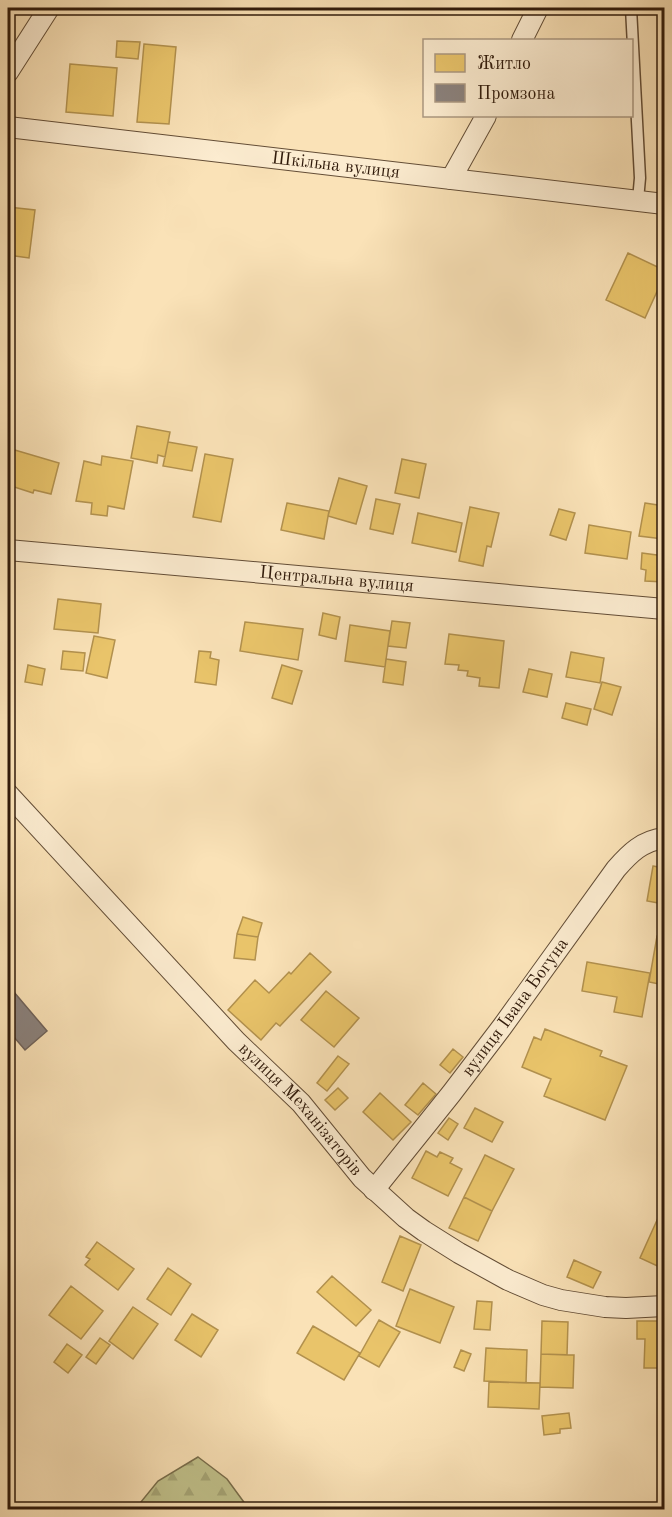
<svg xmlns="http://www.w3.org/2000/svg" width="672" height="1517" font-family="'Old Standard TT',serif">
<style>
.forest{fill:url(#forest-firs);stroke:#796e4c;stroke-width:1.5}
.homes{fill:#e9c46a;stroke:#b2914e;stroke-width:1.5}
.industry{fill:#8a817c;stroke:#6f625a;stroke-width:1.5}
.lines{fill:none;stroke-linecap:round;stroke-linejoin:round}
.service-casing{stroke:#634d36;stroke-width:13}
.minor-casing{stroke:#634d36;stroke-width:22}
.service{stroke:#fcecd0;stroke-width:10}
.minor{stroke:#fcecd0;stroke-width:20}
.labels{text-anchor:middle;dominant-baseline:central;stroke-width:6;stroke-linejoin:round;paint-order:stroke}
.street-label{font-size:18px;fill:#311b0b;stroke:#fcecd0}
</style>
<defs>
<pattern id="forest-firs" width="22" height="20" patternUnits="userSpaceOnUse" patternTransform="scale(1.5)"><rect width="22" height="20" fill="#c1c28c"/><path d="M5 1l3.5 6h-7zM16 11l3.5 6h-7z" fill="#a6a677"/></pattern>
</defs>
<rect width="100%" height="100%" fill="#fae2b7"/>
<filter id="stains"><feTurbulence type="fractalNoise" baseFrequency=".00333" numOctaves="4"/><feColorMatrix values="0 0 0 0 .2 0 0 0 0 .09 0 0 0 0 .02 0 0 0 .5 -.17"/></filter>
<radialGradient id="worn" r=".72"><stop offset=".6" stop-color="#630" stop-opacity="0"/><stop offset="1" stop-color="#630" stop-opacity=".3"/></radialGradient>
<path class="forest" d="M198,1457L227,1479L246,1505L245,1509L139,1510L136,1508L158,1481Z"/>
<path class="homes" d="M117,41L140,42L138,59L116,57Z
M144,44L176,47L169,124L137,122Z
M70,64L117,68L113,116L66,112Z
M8,207L35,210L29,258L8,255Z
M628,253L664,270V276L645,318L606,300Z
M137,426L170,432L165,457L158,455L157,463L131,458Z
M168,442L197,447L192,471L163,466Z
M8,448L59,463L51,494L34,490L33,493L8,485Z
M205,454L233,459L221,522L193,517Z
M102,456L133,461L124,509L108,506L107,516L91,514L92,503L76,501L84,461L101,465Z
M402,459L426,464L419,498L395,493Z
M339,478L367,486L356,524L328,516Z
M376,499L400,504L393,534L370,529Z
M287,503L329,511L324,539L281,530Z
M645,503L664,506V530L663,539L639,536Z
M470,507L499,513L491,547L487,546L483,566L459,561Z
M559,509L575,513L566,540L550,535Z
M418,513L462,523L456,552L412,543Z
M589,525L631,532L627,559L585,553Z
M642,553L664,556V582L645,581L646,570L641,569Z
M58,599L101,604L98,633L54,629Z
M323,613L340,617L336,639L319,635Z
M392,621L410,623L406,648L388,646Z
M245,622L303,629L298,660L240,651Z
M350,625L390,631L385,667L345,661Z
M449,634L504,641L499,688L479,686L480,678L467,676L468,671L458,670L459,665L445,664Z
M94,636L115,640L107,678L86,673Z
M63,651L85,653L83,671L61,669Z
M199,651L211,652L210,658L219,660L216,685L195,682Z
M571,652L604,658L600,683L566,677Z
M386,659L406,662L403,685L383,682Z
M28,665L45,669L42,685L25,682Z
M282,665L302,671L292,704L272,698Z
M529,669L552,674L547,697L523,692Z
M602,682L621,687L612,715L594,709Z
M566,703L591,709L587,725L562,718Z
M653,866L664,868V904L647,901Z
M243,917L262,923L258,937L237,934Z
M237,934L258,937L255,960L234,958Z
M657,936L664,937V985L649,982Z
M310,953L331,972L280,1026L276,1023L261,1040L228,1010L255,980L269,993L289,972L291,974Z
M587,962L650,973L642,1017L614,1012L617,997L582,991Z
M326,991L359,1018L334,1047L301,1020Z
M545,1029L602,1051L600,1056L627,1066L605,1120L544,1096L551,1079L522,1067L534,1037L541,1040Z
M453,1049L463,1057L450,1073L440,1065Z
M338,1056L349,1064L327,1091L317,1083Z
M423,1083L436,1094L418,1115L405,1105Z
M338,1088L348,1098L335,1110L325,1100Z
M380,1093L411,1122L393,1140L363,1112Z
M475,1108L503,1122L492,1142L464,1128Z
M449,1118L458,1124L448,1140L438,1133Z
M426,1151L437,1157L440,1152L453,1158L450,1163L462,1169L448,1196L412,1178Z
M485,1155L514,1169L492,1211L464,1197Z
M464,1197L492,1211L478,1241L449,1228Z
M658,1218L664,1221V1269L640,1258Z
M400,1236L421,1245L403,1291L382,1282Z
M97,1242L134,1269L118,1290L85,1265L90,1259L86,1257Z
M574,1260L601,1272L593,1288L567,1277Z
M168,1268L191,1284L171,1315L147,1299Z
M332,1276L371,1310L356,1326L317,1292Z
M71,1286L103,1311L81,1339L49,1315Z
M410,1289L454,1307L440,1343L396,1326Z
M477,1301L492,1302L490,1330L474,1329Z
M133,1307L158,1324L133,1359L109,1341Z
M192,1314L218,1330L201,1357L175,1340Z
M379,1320L400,1332L379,1367L359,1356Z
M542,1321L568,1322L567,1355L541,1354Z
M637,1321H664V1368H644L645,1339H637Z
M313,1326L360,1353L344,1380L297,1353Z
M100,1338L110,1345L96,1364L86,1357Z
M67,1344L82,1355L68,1373L54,1362Z
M486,1348L527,1350L526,1383L484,1381Z
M461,1350L471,1354L464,1371L454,1367Z
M541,1354L574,1355L573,1388L540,1387Z
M489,1382L540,1383L539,1409L488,1407Z
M569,1413L571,1428L560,1429V1433L544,1435L542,1416Z"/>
<path class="industry" d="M8,985L47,1031L25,1050L8,1030Z"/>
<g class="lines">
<g class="service-casing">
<path id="service" d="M631,8L640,178L638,200"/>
</g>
<g class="minor-casing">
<g id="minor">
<path d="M522,40L538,8"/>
<path d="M8,72L49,8"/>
<path id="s1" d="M8,127L664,204"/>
<path d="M451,179L486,116"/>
<path id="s2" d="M8,550L664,609"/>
<path id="s3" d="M8,794L236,1041L301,1103L362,1178L406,1218L424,1231L459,1253L508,1280L543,1295L561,1300L605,1307L626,1308L664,1306"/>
<path id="s4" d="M374,1190L451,1094L502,1027L616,869C630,853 642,841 664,838"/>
</g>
</g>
<use href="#service" class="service"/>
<use href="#minor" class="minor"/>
</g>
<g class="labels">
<g class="street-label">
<text stroke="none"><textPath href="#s1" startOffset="330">Шкільна вулиця</textPath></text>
<text stroke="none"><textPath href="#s2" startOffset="330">Центральна вулиця</textPath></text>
<text stroke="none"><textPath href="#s4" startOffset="231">вулиця Івана Богуна</textPath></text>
<text stroke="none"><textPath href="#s3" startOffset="430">вулиця Механізаторів</textPath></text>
</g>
</g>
<rect width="672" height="1517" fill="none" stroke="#fae2b7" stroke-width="30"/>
<rect x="9" y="9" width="654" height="1499" fill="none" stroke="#311b0b" stroke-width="3"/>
<rect x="15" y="15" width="642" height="1487" fill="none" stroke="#311b0b" stroke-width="1.5"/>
<rect x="423" y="39" width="210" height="78" fill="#fcecd0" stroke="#ab9881" stroke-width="1.5"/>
<rect x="435" y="54" width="30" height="18" fill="#e9c46a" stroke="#ab9881" stroke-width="1.5"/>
<text x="477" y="69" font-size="18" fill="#311b0b">Житло</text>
<rect x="435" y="84" width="30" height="18" fill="#8a817c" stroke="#ab9881" stroke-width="1.5"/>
<text x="477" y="99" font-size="18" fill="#311b0b">Промзона</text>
<rect width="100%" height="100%" filter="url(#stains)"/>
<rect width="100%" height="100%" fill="url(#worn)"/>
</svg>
